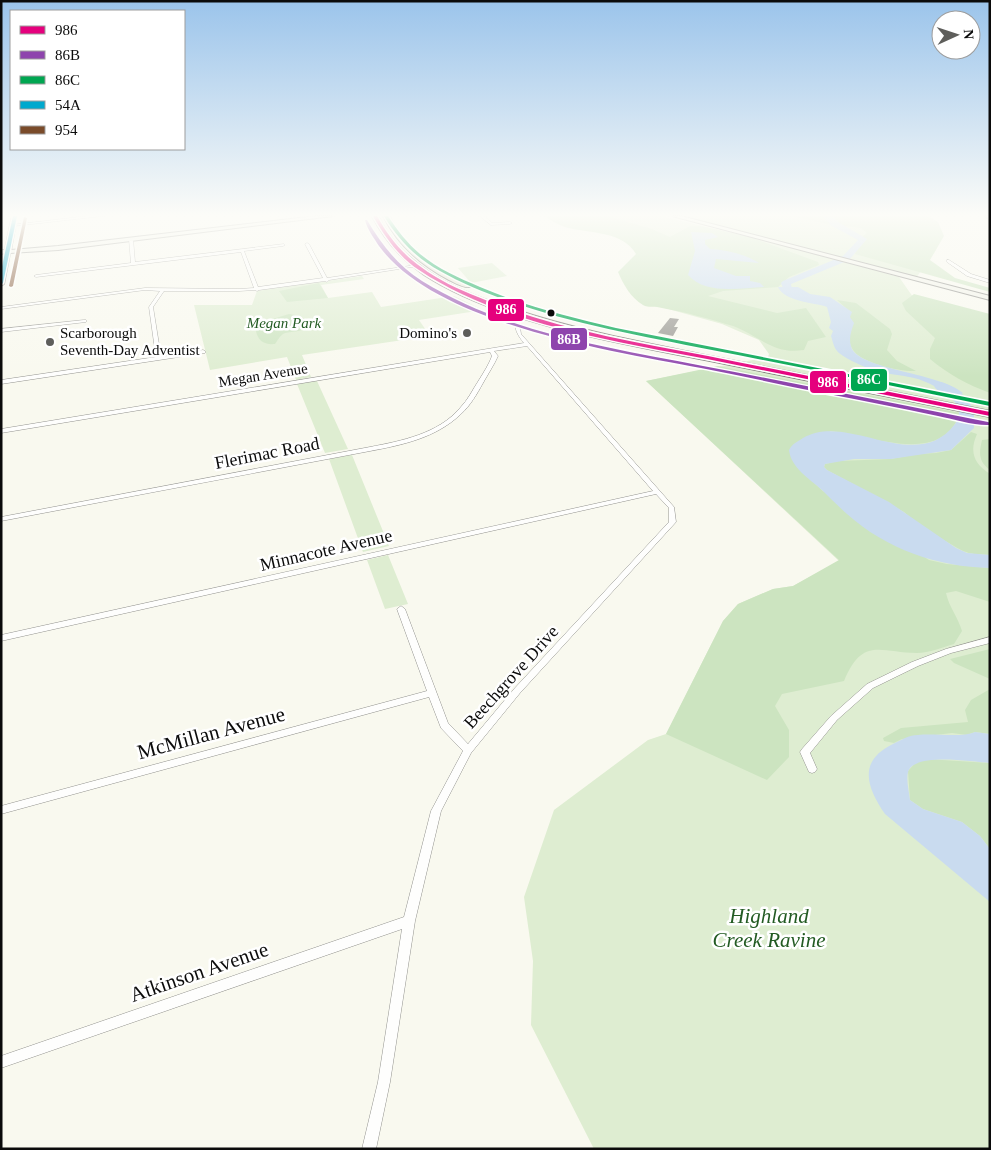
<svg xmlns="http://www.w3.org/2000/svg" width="991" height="1150" font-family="'Times New Roman',serif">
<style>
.green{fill:#deedd1}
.forest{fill:#cce4c0}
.water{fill:#c9dbef}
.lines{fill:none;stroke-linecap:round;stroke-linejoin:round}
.river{fill:#c9dbef;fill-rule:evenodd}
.building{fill:#9c9b95}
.street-casing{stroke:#92928e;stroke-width:1}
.secondary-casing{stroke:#898984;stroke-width:2}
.primary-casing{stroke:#7f7f7b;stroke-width:2}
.street{fill:#fefefd;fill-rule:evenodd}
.secondary{fill:#f2f3e9;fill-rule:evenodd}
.primary{fill:#eae9d9;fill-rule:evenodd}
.bus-1-casing{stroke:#fff;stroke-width:3}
.bus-2-casing{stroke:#fff;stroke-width:3}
.bus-3-casing{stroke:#fff;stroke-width:3}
.bus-4-casing{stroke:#fff;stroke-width:3}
.bus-5-casing{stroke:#fff;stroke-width:3}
.bus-1{fill:#e5007d;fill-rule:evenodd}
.bus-2{fill:#8e44ad;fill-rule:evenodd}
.bus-3{fill:#00a651;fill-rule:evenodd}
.bus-4{fill:#00a9ce;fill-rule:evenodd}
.bus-5{fill:#7a4b2a;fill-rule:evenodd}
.bus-dot{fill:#0b0b0b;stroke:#fff;stroke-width:2}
.poi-dot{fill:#5e5e5b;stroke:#fff;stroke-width:2}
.labels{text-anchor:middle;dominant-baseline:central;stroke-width:5;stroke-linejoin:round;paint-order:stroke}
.far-park-label{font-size:15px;font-style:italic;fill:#235b23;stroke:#fff}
.far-poi-label{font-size:15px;fill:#0b0b0b;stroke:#fff;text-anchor:start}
.far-street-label{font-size:15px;fill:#0b0b0b;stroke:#fff}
.street-label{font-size:18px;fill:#0b0b0b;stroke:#fff}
.near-street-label{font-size:21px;fill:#0b0b0b;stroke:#fff}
.near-park-label{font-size:21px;font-style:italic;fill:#235b23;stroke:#fff}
.line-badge{stroke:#fff;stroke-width:2}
.badge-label{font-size:14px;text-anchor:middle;font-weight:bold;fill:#fff}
</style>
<rect width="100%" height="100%" fill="#f9f9ef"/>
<path class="green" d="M552,216H661L786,246L899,277L913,297L990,334V1149H594L531,1025L533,961L524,897L554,810L648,740L666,734L723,621L738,604L773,589L793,586L839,561L646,381L768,357L769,354L759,340L722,324L661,307L644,249L631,236Z
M669,216H922L941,233L936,250L916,278L778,241Z
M492,263L507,276L471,283L458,268Z
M362,276L364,279L321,285L328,298L372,292L381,307L454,296L483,310L419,320L430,336L302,355L311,377L296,380L287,357L210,370L194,305H252L257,291Z
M317,381L348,449L325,453L297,384Z
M352,455L389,546L363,552L329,459Z
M388,555L408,604L385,609L367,560Z"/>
<path class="forest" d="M544,216H607L652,229L670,237L690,226H701L750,237L818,262L819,265L789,277L778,287L723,291L708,296L777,313L806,308L826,337L808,341L804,350C773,355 760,336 733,326C710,319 685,312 662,308C656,306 648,308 643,305C631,298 623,284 618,272L636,254C622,230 589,234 565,227C558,225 551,220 544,216Z
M791,216H928L938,222L944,236L930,260L955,278L990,288V292L855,254L863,236L867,233L861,228L828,224Z
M319,283L328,298L287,302L279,291Z
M914,294L990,314V393C968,385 948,374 930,359V349L935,338L906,311L902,303Z
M837,300L856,303L890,329L892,334L887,350L897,361L916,371C901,372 861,363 853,350C846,340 850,323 849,311Z
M289,314L301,316L306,325C302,334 292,330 283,334C279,337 278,340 275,344C264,345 258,341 256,331L262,320H269Z
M718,366L960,413C942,468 867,434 830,431L802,472L823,491L929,560L947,564L990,568V602L956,591L946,593C949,607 958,617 962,631L954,644C943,647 929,653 917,653C880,653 863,636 844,681L782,694L775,706L789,730V757L767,780L666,734L723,621L738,604L773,589L793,586L839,560L646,381Z
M971,432L977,434C969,452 974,464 990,474V555C982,554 973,555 966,552C956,549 912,520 904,512L827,470L824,467L825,464L838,461L891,459L917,454L936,453L951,450Z
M990,439V470C978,461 979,453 982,440Z
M990,649V679L954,663L950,659Z
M990,689V734L975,732L967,735L952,733L902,739L894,743L884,741L883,738L901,728L968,722L965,710L971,700Z
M927,759L990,763V849L980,836L962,822L923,809L910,800L908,771L915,763Z"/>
<path class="water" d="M691,232L712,233L718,237L705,240V244L710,249C728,250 744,254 759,263L716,259L714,268L736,276H750V281L760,283L764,287C739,288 706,295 688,275L695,251Z
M778,287H798L810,294L830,297L852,312L850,317L854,323C851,332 848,339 852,349C863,370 940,373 963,393L958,395C959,404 968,408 974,412V428L951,450L891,459H854L825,464L824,467L827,470L889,502L956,548L967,553L990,555V568C938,567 886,549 847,514C838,506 830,498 822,490C810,479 791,468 789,450C792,444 797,442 803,438C848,411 916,476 955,424C971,402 935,385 918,379C905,375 890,375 877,371C864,367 850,361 839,353C834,349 833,342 831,336L833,331L829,328L831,322L827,307C813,302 785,302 778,287Z
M975,732L990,734V763C972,762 914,752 908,772C906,780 909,791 910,800L923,809L962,822L980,836L990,849V902L885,814C866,786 858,761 893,744C901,740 909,735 918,735C934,733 962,738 975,732Z"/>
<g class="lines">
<path class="river" d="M823,216H832L838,222L867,239L849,260L791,284L792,289L809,294V298L805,299L785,293L781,283L783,281L843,256L858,240L832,226Z
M940,382C960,387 983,408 970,430H960L959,427C965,406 953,398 936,389L934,386Z"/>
</g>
<path class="building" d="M670,318L679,319L674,327H678L673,336L658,333Z"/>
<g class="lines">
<g class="street-casing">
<path id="street" d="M88,216H103L14,226L12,225Z
M480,216H484L492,223L510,222L512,223L510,224L491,225Z
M131,238L133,239L135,262L284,244L285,245L283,246L244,251L258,287L323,278L305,244L307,243L309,244L327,278L416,265L418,266L329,280L327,282L325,281L259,290L257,291L255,290L239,291H164L153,307L161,357L203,350L205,351V353L1,384V380L156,357L149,307L160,291L145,290L1,309V307L145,288L239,289L254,288L241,252L36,277L34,276L36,275L131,263L129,239Z
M949,260L971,274L990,280V283L967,276L947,262V260Z
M520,306L524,307L519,321L521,334L674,507L676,522L520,693L471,753L441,811L415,921L390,1082L376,1149H362L378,1082L402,929L1,1068V1056L404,917L431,811L463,751L441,728L429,697L1,814V806L427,691L397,609L401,606L405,609L448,723L468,744L514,689L669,522V508L656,494L1,641V635L653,491L527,346L494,351L498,356C494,365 488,374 483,383C477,394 470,406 461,414C436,438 402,445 370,451L1,521V517L370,447C401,441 438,434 460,408C468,400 473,389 479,380C484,372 489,364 492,356L490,352L1,433V429L524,343C513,330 513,322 520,306Z
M84,320H86V322L1,332V329Z
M990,637V643L951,653L918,666L873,688L837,720L810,753L817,769L815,772L812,773L809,772L800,752L802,749L831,716L867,684L912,662L946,649Z"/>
</g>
<g class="secondary-casing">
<path id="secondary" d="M12,216H17L11,250L58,246L316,216H333L58,250L10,253L4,284L1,286V269L5,253L1,254V250H5Z
M672,216H681L990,296V300Z
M985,216H990V220Z"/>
</g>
<g class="primary-casing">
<path id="primary" d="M372,216H378C390,240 406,256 428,271C454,289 485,300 514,309C576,330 641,342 705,355C800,374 895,393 990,411V417C895,398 800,379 705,360C618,343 498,323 424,275C401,259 385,241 372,216Z
M383,216H389C407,250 436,269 470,285V287C463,288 455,283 449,280C420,265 398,245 383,216Z"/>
</g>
<use href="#street" class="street"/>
<use href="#secondary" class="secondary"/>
<use href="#primary" class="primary"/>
<g class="bus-1-casing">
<path id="bus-1" d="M373,216H377C388,236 402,254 421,267C438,280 458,289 478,297C551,328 630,341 708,356C802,375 896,393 990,412V416C896,397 801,378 707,359C614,341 500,324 419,270C399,257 385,237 373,216Z"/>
</g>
<g class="bus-2-casing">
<path id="bus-2" d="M365,220H367C382,245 398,266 422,281C506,333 608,347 703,366C798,384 893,403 988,422L990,423V425C975,426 953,419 938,416C900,408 861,400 823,393C783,385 742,376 701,368C610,351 436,324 379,246C374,238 367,229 365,220Z"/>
</g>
<g class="bus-3-casing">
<path id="bus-3" d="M384,216H388C397,230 407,243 420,254C438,269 459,278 480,287C524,306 570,317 616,328L990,402V406C897,387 804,368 712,350C642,336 572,324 506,300C483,292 461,283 440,271C416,258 398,239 384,216Z"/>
</g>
<g class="bus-4-casing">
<path id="bus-4" d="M13,216H17L3,283L1,284V271Z"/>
</g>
<g class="bus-5-casing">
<path id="bus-5" d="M24,217L27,218L13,286L11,287L9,286Z"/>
</g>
<use href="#bus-1" class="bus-1"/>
<use href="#bus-2" class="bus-2"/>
<use href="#bus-3" class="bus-3"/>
<use href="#bus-4" class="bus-4"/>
<use href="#bus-5" class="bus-5"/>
</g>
<linearGradient id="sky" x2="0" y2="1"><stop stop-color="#9bc4eb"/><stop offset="0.57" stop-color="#fcfcf8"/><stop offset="1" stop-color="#fcfcf8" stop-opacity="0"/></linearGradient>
<rect width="991" height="377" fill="url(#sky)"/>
<circle class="bus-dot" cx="551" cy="313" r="4.5"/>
<g class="poi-dot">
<circle cx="467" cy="333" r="5"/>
<circle cx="50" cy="342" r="5"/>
</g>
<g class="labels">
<g class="far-park-label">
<text x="284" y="323">Megan Park</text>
</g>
<g class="far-poi-label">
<text x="60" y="333">Scarborough<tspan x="60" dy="17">Seventh-Day Adventist</tspan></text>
<text x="457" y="333" text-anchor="end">Domino's</text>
</g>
<g class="far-street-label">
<text transform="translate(263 375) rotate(-9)">Megan Avenue</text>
</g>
<g class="street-label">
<text transform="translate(267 453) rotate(-11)">Flerimac Road</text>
<text transform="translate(326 550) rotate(-13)">Minnacote Avenue</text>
<text transform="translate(511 677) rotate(-48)">Beechgrove Drive</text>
</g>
<g class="near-street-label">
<text transform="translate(211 733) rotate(-15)">McMillan Avenue</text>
<text transform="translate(199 972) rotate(-19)">Atkinson Avenue</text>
</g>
<g class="near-park-label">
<text x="769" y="916">Highland<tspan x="769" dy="24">Creek Ravine</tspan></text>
</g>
</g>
<g class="line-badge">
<rect x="487" y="298" width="38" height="24" rx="5" fill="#e5007d"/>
<rect x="550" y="327" width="38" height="24" rx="5" fill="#8e44ad"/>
<rect x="850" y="368" width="38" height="24" rx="5" fill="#00a651"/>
<rect x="809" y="370" width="38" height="24" rx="5" fill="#e5007d"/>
</g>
<g class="badge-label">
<text x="506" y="314">986</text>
<text x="569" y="344">86B</text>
<text x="869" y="384">86C</text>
<text x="828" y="387">986</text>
</g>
<rect width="991" height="1150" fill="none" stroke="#0b0b0b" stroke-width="5"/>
<rect x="10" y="10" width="175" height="140" fill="#ffffff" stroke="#9d9d9d"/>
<rect x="20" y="26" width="25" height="8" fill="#e5007d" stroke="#9d9d9d"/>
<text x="55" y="35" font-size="15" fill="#0b0b0b">986</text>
<rect x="20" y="51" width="25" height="8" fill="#8e44ad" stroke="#9d9d9d"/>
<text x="55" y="60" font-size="15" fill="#0b0b0b">86B</text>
<rect x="20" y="76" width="25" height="8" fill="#00a651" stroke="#9d9d9d"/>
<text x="55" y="85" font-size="15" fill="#0b0b0b">86C</text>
<rect x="20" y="101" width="25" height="8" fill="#00a9ce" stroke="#9d9d9d"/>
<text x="55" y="110" font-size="15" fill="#0b0b0b">54A</text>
<rect x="20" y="126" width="25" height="8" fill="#7a4b2a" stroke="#9d9d9d"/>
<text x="55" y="135" font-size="15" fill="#0b0b0b">954</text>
<g transform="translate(956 35) rotate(87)"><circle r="24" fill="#ffffff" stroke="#9d9d9d"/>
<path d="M0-4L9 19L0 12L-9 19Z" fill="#5e5e5b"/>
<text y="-8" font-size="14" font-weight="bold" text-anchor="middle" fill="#0b0b0b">N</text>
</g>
</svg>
